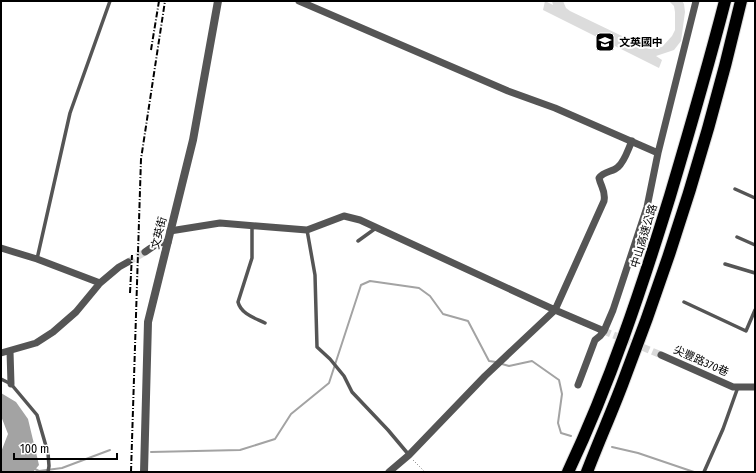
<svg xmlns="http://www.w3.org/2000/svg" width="756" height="473" font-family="'Fira Sans Condensed','Noto Sans TC',sans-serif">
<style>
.green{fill:#dcdcdc}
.water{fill:#a3a3a3}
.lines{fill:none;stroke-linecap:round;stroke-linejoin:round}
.stream{stroke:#a3a3a3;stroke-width:2}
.minor-tunnel{stroke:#d9d9d9;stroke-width:7;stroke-dasharray:7 3.5;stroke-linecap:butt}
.motorway-casing{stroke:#dbdbdb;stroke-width:14}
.path{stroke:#777;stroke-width:1;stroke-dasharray:1 2;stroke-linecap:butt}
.service{stroke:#555;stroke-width:3.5}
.minor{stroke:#555;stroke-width:7}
.tertiary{stroke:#555;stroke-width:8}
.motorway{stroke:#000;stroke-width:12}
.rail{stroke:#000;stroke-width:2;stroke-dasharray:6 2 1 2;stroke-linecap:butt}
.labels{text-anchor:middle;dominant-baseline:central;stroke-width:4;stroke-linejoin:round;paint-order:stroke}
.poi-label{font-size:11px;font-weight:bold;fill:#000;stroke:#fff;text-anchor:start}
.street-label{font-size:11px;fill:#000;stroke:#fff}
</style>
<rect width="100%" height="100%" fill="#fff"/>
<path class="green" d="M545,1L553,5L552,1H563L566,8L570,11L649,49L662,47L672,36L675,30V12L674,6L669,1H682L684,4L685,12L681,41L674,50L656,56L662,60L659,68L543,10Z"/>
<path class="water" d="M1,393L16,402L28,419L39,465L33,472H1V452L8,434L1,416Z"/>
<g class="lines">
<path class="stream" d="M502,364L509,366L532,361L559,380L562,394L558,423L561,433L571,436
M612,447L638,453L694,472
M151,452L240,450L275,439L291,414L329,383L361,285L370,281L419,288L430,296L443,314L468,321L489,361L496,362
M33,468L39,471L62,468L110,450"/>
<path class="minor-tunnel" d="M128,262L145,252
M604,331L661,355"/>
<g class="motorway-casing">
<path id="motorway" d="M568,472C610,383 641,290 670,196C689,132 708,67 725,1
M587,472C598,443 611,414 622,385C670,261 711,130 741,1"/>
</g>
<path class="path" d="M413,460L425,472"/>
<path class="service" d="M735,189L755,198
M252,226V258L238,302C241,314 255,318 265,323
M307,230L315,275L317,347L330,359L344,376L352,392L388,430L409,455
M737,237L755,245
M358,241L376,228
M37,259L70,113L110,1
M725,264L755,273
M684,302L746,331L755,310
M1,379L11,384L37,415L48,453L49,466L48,472
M704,472L723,429L738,387"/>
<path class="minor" d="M299,1L508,91L555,108L658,153
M170,231L220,223L307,230L344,216L360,220L555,310L604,331
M1,248L37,259L100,283
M145,252L158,243L168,242
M10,351L11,384
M1,353L36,343L53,332L76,312L100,283L119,267L128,262
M661,355L733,387H755
M578,385L595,340L600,336L604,331L613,310L647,207L658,153L696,1
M389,472L409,455L485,376L555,310L604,201C606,191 601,187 599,178C604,171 613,172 618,167C625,161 628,149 632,141"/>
<path class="tertiary" d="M144,472L148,322L193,140L218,1"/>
<use href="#motorway" class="motorway"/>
<path class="rail" d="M151,50L159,1
M130,293L132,255
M131,472L141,159L165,1"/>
</g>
<defs>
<g id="school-square" transform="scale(1)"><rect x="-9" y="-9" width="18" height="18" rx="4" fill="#000" stroke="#fff"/><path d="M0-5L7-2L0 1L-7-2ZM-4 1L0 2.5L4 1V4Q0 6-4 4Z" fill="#fff"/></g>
</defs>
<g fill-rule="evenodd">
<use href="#school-square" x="605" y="42"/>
</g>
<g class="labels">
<g class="poi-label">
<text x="619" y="42">文英國中</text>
</g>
<g class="street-label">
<text transform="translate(159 233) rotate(-76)">文英街</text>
<text transform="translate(644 236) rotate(-73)">中山高速公路</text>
<text transform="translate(701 361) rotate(24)">尖豐路370巷</text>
</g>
</g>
<rect width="756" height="473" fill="none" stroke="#000000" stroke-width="4"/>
<path d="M14 453v6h103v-6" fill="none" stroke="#000000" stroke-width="2"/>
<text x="20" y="453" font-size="12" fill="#000000" stroke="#ffffff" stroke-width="3" paint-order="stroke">100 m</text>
</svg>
